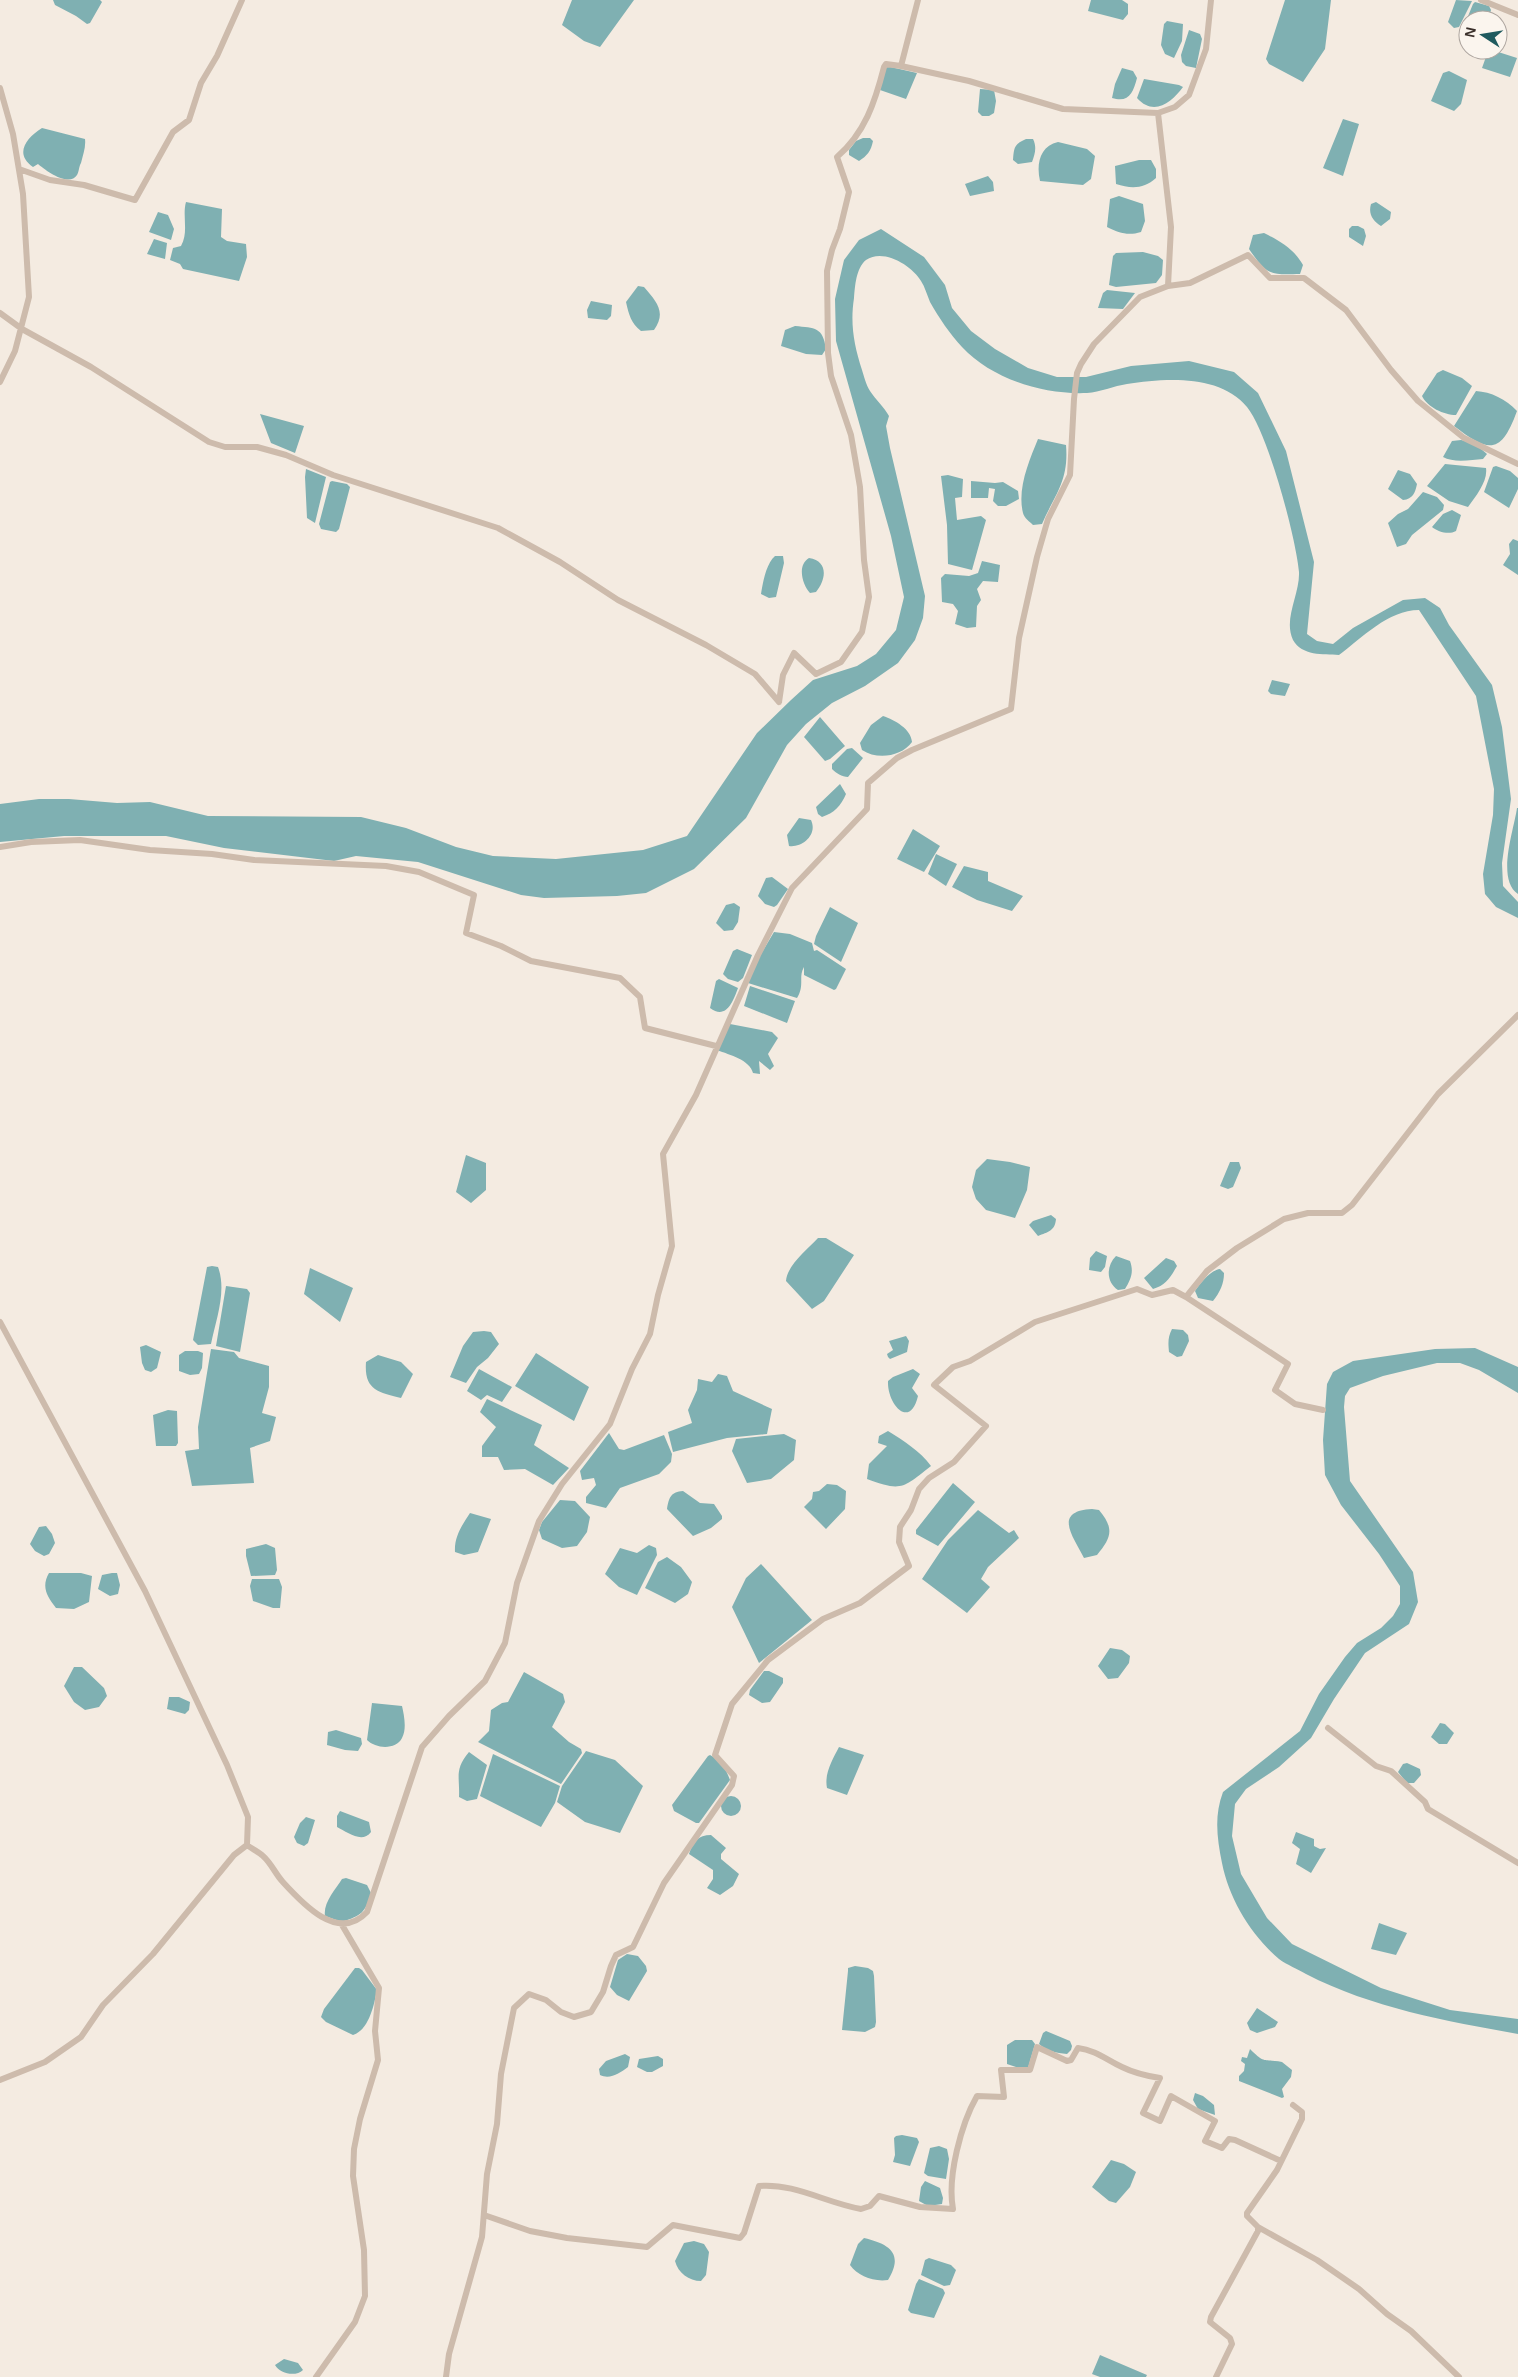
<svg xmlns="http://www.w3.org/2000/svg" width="1518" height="2377" font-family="Arial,sans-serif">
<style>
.water{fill:#7fb0b2}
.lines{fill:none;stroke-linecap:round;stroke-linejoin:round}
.minor{stroke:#cdbbac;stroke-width:6}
</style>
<rect width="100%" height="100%" fill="#f4ebe1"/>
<path class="water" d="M53,0H100L102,2L90,23L87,24L76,16L55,5Z
M572,0H634L600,47L584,41L562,25Z
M1091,0H1122L1128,4V14L1123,20L1088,11Z
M1285,0H1331L1325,49L1303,82L1269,64L1266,59Z
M1456,0L1472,1L1459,27L1454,28L1448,22Z
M1475,2L1489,6L1491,10L1488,20H1468V36L1462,31L1473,4Z
M1167,21L1183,24L1182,41L1174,58L1165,54L1161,45L1164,24Z
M1189,30L1200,34L1202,39L1196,68L1186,66L1182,62L1181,55Z
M1492,50L1517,58L1510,77L1482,68L1487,54Z
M886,66L917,73L906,99L880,90Z
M1122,68L1133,71L1137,78C1133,93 1129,103 1112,98L1115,84Z
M1449,71L1467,80L1461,104L1454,111L1431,101L1443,73Z
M1144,79L1179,85L1183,87C1172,102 1154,117 1137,98Z
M980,89L994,90L996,101L994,113L989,116H982L978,112Z
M1343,119L1359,124L1343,176L1323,168Z
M42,128L85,139C86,147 83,155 81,163C79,166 79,172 77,175C69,188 45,170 38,164L33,167C14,154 26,138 42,128Z
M863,138H870L873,141C871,151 867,156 859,161L849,155V150L856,141Z
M1026,139H1033C1037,147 1035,154 1032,162L1018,164L1013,160C1014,148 1014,144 1026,139Z
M1058,142L1087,149L1095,156L1091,179L1083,185L1040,181C1036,164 1040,146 1058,142Z
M1139,160H1151L1156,169V178C1144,189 1131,189 1116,184L1115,166Z
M988,176L993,182L994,191L970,196L965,184Z
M1119,196L1143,204L1145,221L1141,232C1128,236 1119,233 1107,227L1110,199Z
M186,202L222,209L221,237L227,241L246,244L247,257L239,281L183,269L180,264L170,260L173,248L181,246C189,232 182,216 186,202Z
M1376,202L1391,212L1390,219L1381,226C1373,221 1368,214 1371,204Z
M158,212L168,215L174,229L171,240L149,232Z
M1352,226H1358L1364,229L1366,236L1363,246L1349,237V229Z
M881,229L924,257L945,285L952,308L971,331L995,349L1028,368L1057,377H1086L1131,366L1189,361L1234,372L1258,393L1286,451L1314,562L1307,634L1317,641L1333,644L1353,628L1403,600L1425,598L1440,608L1449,625L1492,685L1502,727L1511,799L1502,863L1503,886L1518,902V918L1496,907L1485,894L1483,874L1493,815L1494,789L1476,696L1419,610C1388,610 1362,638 1339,655C1323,654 1302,656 1293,640C1283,619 1300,594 1299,572C1296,538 1268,433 1247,407C1220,374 1165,378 1127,384C1114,386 1100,392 1087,393C1043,395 992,379 962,347C950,334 939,318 930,302C927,295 925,287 921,281C912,266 884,248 866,260C856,268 855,286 854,298C850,324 854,345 862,370C864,376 866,385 870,391C876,400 884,407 889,416L886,426L890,448L925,596L923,618L915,640L898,663L865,686L832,703L806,724L787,745L746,818L694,869L646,893L617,896L544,898L521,895L418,862L356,856L334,861L224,848L166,836H64L0,842V804L39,799H69L117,803L150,802L208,816L361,817L406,828L456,847L493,856L556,859L643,850L687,836L757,733L791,700L813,680L857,666L876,654L896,630L904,597L891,536L836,341L835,299L844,260L859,240Z
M1264,233C1280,241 1294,249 1303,265L1300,274C1269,275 1267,275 1249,249L1253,235Z
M154,239L167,243L165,259L147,254Z
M1143,252L1158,256L1163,260L1162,275L1156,283L1116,287L1109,285L1113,256L1116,253Z
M638,286L644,287C656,301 667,312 654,330L641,331C631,323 629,315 626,302Z
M1107,290L1135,293L1123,309L1098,308L1103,293Z
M591,301L612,305L611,316L607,320L588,318L587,310Z
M795,326C815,328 823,327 826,349L822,355L806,354L781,346L785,330Z
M1443,370L1462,378L1472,386L1456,415C1444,415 1427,407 1422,396L1437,373Z
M1476,391C1491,392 1506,399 1517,411C1501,455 1489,453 1454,426Z
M260,414L304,426L295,453L271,443Z
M1038,439L1066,445C1069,481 1055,494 1042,524L1033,525C1030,522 1024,518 1023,513C1017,489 1029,461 1038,439Z
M1461,440L1474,443L1487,454L1483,459C1471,460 1453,463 1443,457L1452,441Z
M1445,464L1486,468C1488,481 1476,496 1468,507L1449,501L1427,486Z
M1496,466L1510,471L1518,478V489L1509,508L1484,492L1493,467Z
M306,469L326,477L315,523L307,518L305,477Z
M1398,470L1410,474L1417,484C1415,493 1413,499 1403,500L1388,489Z
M948,475L963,479L962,497L955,498L957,520L981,516L986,520L972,570L948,564L947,525L941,476Z
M332,481L347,484L350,487L339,529L336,532L321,529L319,524L330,482Z
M971,481L995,483L1003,482L1018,491L1019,499L1006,506H998L993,501L995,489L989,488L988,498H971Z
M1423,492L1437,497L1444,505L1443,510L1412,535L1406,544L1397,547L1388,523L1398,514L1408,509Z
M1452,510L1461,515L1456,531C1449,535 1438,532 1432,527L1443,514Z
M1513,539L1518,541V575L1503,565L1510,554L1509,544Z
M775,556H783L784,563L776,597L769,598L761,594C763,582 766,564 775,556Z
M809,558C829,561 826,580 816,592L810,593C802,584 797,565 809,558Z
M982,561L1000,565L998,582L983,581L977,589L981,600L977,606L976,627L967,628L955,624L958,611L953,604L942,602L941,578L945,574L969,576L978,573Z
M1272,680L1290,684L1285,696L1271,694L1268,691Z
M883,716C895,720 911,729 912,742C901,757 877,760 862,750L860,743L871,725Z
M820,717L845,746L830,759L825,761L804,737Z
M852,748L863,758L848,777C842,777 836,773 832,769V764L847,749Z
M840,784L846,794C841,806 834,813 822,817L818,814L816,807Z
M1517,808H1518V894C1496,879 1514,830 1517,808Z
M799,818L811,820C818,835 802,848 789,846L787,835Z
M913,829L940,846L924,872L897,859Z
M936,854L957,864L946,886L928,874Z
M964,866L988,872V881L1023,896L1012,911L977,900L952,887Z
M772,877L788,889L777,905L774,907L765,904L758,896L766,878Z
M734,903L740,907L738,922L733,930L724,931L716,923L726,905Z
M830,907L858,923L841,962L814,944L816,936Z
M774,932L790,934L812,943L814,951L817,950L846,969L836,989L834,990L804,975V967C798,977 805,985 797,998L748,983L758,959Z
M737,949L752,955L743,978L738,982L728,979L723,974L733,951Z
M719,979L738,988C733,1002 726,1020 710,1008L716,981Z
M750,986L795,1001L787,1023L744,1006Z
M730,1024L772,1032L778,1038L768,1054L774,1066L770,1070L759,1061L760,1074L753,1073C750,1060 730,1055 717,1050Z
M466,1155L486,1163V1190L471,1203L456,1192Z
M987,1159L1010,1162L1030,1167L1027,1190L1015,1218L986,1210L976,1199L972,1187L976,1170Z
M1230,1162H1239L1241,1168L1233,1187L1228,1189L1220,1186Z
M1051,1215L1056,1219C1055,1231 1048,1232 1038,1236L1029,1225L1033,1221Z
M818,1238H826L854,1255L824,1301L812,1309L786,1281C787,1265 808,1249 818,1238Z
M1096,1251L1107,1256L1105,1267L1101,1272L1089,1270L1090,1258Z
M1116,1256L1130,1261C1134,1272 1131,1279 1125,1289L1118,1290C1106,1282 1106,1266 1116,1256Z
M1166,1258L1174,1261L1177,1266C1170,1278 1166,1285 1153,1289L1144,1278Z
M212,1266L218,1267C227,1291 216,1320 211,1344L198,1345L193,1340L207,1267Z
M310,1268L353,1288L340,1322L304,1294Z
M1220,1269L1224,1273C1224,1284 1220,1292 1213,1301L1198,1298L1195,1291C1200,1283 1211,1270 1220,1269Z
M226,1286L247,1289L250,1293L240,1352L216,1346Z
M1172,1329L1183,1330L1188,1335L1189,1341L1182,1356L1177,1357L1169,1352C1168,1342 1168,1337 1172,1329Z
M484,1331L491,1332L499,1344L488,1358L477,1367L466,1383L450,1377L463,1346L473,1332Z
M906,1336L909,1341L907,1352L890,1359L888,1357L887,1354L893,1350L889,1341Z
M146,1345L161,1352L157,1368L151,1372L145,1370L142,1363L140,1347Z
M1475,1348L1518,1367V1393L1479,1370L1460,1363H1437L1383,1376L1350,1388L1345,1396L1344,1407L1350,1481L1413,1572L1418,1602L1409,1624L1365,1653L1334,1699L1311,1738L1279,1767L1246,1789L1235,1804L1232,1836L1241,1874L1267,1918L1292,1944L1381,1988L1450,2010L1518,2019V2034C1446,2021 1372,2008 1306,1974C1298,1969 1287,1965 1279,1959C1251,1935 1229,1899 1222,1863C1217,1838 1214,1816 1223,1792L1300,1731L1319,1694L1345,1657L1357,1643L1381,1628L1393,1616L1400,1604V1586L1379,1554L1341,1505L1325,1475L1323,1440L1327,1384L1333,1372L1353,1361L1435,1349Z
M211,1349L234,1352L239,1358L269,1366V1387L262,1413L276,1417L270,1441L250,1448L254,1483L192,1486L185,1451L199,1449L198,1427Z
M185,1351H198L203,1353L202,1368L199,1374L190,1375L179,1371V1355Z
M536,1353L589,1387L574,1421L515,1386Z
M378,1355L401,1362L413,1374L401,1398C377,1392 364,1389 366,1362Z
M479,1369L512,1387L502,1402L487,1395L481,1400L467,1391Z
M913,1369L920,1374L912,1388L918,1396C910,1430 887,1404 888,1381L893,1377Z
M718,1374L727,1376L733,1391L772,1409L767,1434L727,1438L673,1452L668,1432L692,1423L688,1410L697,1390L698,1379L712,1382Z
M487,1399L542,1425L534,1445L569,1468L553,1485L525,1469L504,1470L498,1457H482V1446L496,1427L480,1412Z
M168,1410L177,1411L178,1443L176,1446H156L153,1415Z
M888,1431C904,1441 920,1451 931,1466C903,1488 902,1492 867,1479L869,1464L887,1446L878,1443L879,1436Z
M609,1433L619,1449L624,1450L664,1435L672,1454L671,1462L659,1474L620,1488L606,1508L586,1503V1497L596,1485L594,1478L582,1480L580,1471Z
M784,1434L796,1440L794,1460L771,1479L747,1483L732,1451L736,1439Z
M953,1483L975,1502L938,1546L916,1534V1530Z
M827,1484L837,1485L846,1491L845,1509L826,1529L804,1507L812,1499L813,1492L819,1491Z
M683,1491L700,1503L714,1504L722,1516V1519L711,1528L693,1536L667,1509C669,1497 671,1492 683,1491Z
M560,1500L575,1501L590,1517L587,1532L577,1546L562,1548L542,1539L539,1530L542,1522Z
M1092,1509L1099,1510C1115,1529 1111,1538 1097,1555L1084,1558C1075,1539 1051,1511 1092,1509Z
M978,1510L1009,1533L1014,1530L1019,1538L988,1567L981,1579L990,1587L967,1613L922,1579L948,1540Z
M470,1513L491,1519L478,1552L464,1555L455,1552C454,1537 462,1525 470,1513Z
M46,1526L52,1534L55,1543L49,1554L44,1556L35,1551L30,1544L39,1527Z
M266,1544L275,1548L277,1570L275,1575L251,1576L246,1556V1549Z
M649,1545L656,1548L657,1555L637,1595L619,1587L605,1574L620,1548L637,1553Z
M667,1557L681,1567L692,1582L688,1594L675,1603L645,1588L658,1562Z
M761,1564L812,1620L759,1663L732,1607L746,1578Z
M49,1573H81L92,1576L89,1602L74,1609L56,1608C47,1596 41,1587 49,1573Z
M112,1573H117L120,1585L118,1594L110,1596L98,1589L102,1575Z
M252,1579H279L282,1587L280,1608H273L253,1601L250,1586Z
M1110,1648L1122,1650L1130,1656L1129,1663L1118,1678L1108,1679L1098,1666Z
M74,1667H82L104,1688L107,1696L99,1707L85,1710L74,1702L64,1686Z
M764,1671H769L783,1678V1683L770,1702L762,1703L749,1695L750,1690Z
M524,1672L563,1694L565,1702L552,1727L569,1742L581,1749L582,1753L561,1784L478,1742L489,1731L491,1710L502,1703L508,1702Z
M169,1697H179L190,1702L189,1710L185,1714L167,1709Z
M372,1703L402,1706C404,1715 407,1729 402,1738C396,1750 376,1749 367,1740Z
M1440,1723L1445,1724L1454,1733L1447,1744H1439L1431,1737Z
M336,1730L361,1738L362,1744L358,1751L345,1750L327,1745L328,1732Z
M839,1747L864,1755L847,1795L827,1788C824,1773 833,1759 839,1747Z
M586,1751L615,1760L643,1786L620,1833L585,1822L557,1802L562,1786Z
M469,1752L487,1765L477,1799L467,1801L459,1797C460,1777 454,1770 469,1752Z
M493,1754L560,1786L555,1803L541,1827L480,1796Z
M710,1755C721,1761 726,1769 730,1780L699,1823H696L674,1811L672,1805L708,1756Z
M1407,1763L1420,1769L1421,1775L1414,1783H1407L1398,1772L1403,1764Z
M721 1806a10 10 0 1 1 20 0a10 10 0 1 1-20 0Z
M340,1811L369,1822L371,1832C362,1844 347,1832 337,1827V1816Z
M306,1817L315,1820L308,1843L304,1846L297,1843L294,1837L300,1823Z
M1296,1832L1314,1839V1846L1320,1849L1326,1848L1311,1873L1296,1864L1300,1849L1292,1843Z
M711,1835L726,1848L721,1854V1859L739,1874L733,1886L720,1895L707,1888L713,1879V1870L689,1854C693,1842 698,1835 711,1835Z
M346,1878L367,1885L371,1893C365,1913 362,1915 342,1922L325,1916C323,1903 335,1890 342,1879Z
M1379,1923L1407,1933L1396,1955L1371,1949Z
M627,1954L638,1956L646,1966L647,1971L629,2001L617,1995L610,1987L618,1960Z
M855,1966L868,1968L873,1971L874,1976L876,2022L875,2027L865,2032L842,2030L848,1971V1968Z
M355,1968H359L362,1970L377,1990C374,2005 369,2030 353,2035L326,2022L321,2017L324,2009Z
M1257,2008L1278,2022L1275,2027L1257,2033L1250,2030L1247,2023Z
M1046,2031L1070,2041L1072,2046L1071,2050L1067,2054C1056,2053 1047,2051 1039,2044L1043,2033Z
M1015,2040H1032L1035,2044L1028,2068L1016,2067L1007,2064V2045Z
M1250,2049C1266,2065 1263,2058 1282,2062L1292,2070L1291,2077L1282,2089L1284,2097L1282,2098L1239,2081V2076L1244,2071L1245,2064L1241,2061L1242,2057L1247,2058Z
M625,2054L630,2057L628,2067C620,2073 610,2080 600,2075L599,2069L606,2061Z
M658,2056L663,2059V2066L652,2072H647L637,2067L639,2059Z
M1195,2093L1203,2096L1214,2105L1215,2115L1198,2109L1193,2100Z
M902,2135L917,2138L919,2142L910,2166L893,2162L895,2155L894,2138L896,2136Z
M939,2146L947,2149L949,2159L946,2179L928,2176L924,2173L930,2148Z
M1111,2160L1124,2164L1136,2172L1130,2187L1116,2203L1109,2201L1092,2187Z
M925,2181L940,2188L943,2198L942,2204L928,2206L919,2201L921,2187Z
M864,2238C890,2244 904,2254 888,2280C873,2282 858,2276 850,2265L858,2244Z
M694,2241L704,2244L709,2252L706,2275L701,2281C689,2281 678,2273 675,2261L684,2243Z
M929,2258L951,2265L956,2270L950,2285L944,2286L921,2275L925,2260Z
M919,2279L943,2289L945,2293L934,2318L911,2313L908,2310L916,2284Z
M1100,2355L1147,2375L1146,2377H1100L1092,2374Z
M284,2359L298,2363L303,2370C296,2377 280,2374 275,2365Z"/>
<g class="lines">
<path class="minor" d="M918,0L901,66L969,81L1063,109L1158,113
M1481,0L1518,15
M0,88L13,134L23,194L29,297L15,351L0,382
M19,169L50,180L84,185L135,200L173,132L189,120L201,83L217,56L242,0
M1168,286L1171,227L1158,113L1175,107L1189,95L1206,49L1211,0
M0,313L22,329L91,367L209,442L225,447H257L286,455L333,475L498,528L560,562L618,600L706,645L755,674L779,702
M779,702L783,675L794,653L816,674L841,662L862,632L869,597L864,560L860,487L851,435L831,376L828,353L827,271L832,250L840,229L849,192L837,157C865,133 875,102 884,67L886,64L901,66
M0,847L31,842L80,840L150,850L212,854L254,860L386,866L419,872L474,895L466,933L501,946L531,961L620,978L640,997L645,1028L716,1046
M1186,1297L1288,1364L1275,1390L1295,1404L1323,1410
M0,1322L145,1591L227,1765L248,1817L247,1845L234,1855L153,1954L103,2005L81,2037L45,2062L0,2080
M1328,1728L1376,1766L1391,1771L1425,1802L1428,1809L1518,1863
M247,1845C252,1849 259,1852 263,1856C271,1863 275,1873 282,1881C302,1903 338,1943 367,1912L422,1747L449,1716L485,1681L505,1643L517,1583L539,1521L562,1484L610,1424L632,1369L650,1334L658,1295L672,1246L663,1154L696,1095L758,955L792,888L867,809L868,783L897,758L912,750L1011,709L1019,638L1037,557L1048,519L1070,475L1074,399L1077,373L1081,364L1094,344L1140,297L1168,286L1190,283L1248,255L1270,278H1304L1346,310L1391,370L1418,401L1464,438L1518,464
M484,2215L530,2231L567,2238L647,2247L673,2225L740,2238L744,2233L759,2186C795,2183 826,2203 861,2209L870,2206L879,2196L920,2207L953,2209C947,2177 961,2124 977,2096L1004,2097L1001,2070H1030L1037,2047L1067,2061L1071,2060L1078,2048C1095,2050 1107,2060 1122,2067C1134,2073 1147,2076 1160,2078L1143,2113L1160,2121L1171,2096L1215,2121L1205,2141L1222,2148L1229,2139L1235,2140L1281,2161
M1258,2227L1317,2260L1359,2289L1387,2314L1411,2331L1459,2377
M316,2377L355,2322L365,2296L364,2250L353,2176L354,2149L360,2119L378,2060L375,2031L379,1988L342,1925
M446,2377L449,2354L482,2237L487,2174L497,2124L501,2074L514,2008L529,1994L546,2000L561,2012L574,2017L591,2012L603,1992L611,1966L616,1955L633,1947L664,1883L732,1785L734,1776L715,1755L732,1704L768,1660L823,1619L860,1603L909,1566L899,1542L900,1527L911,1510L919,1489L929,1478L954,1462L986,1426L934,1385L953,1367L970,1361L1035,1322L1137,1289L1152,1295L1173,1290L1186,1297L1207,1271L1237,1248L1284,1219L1308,1213H1342L1352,1205L1438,1094L1518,1015
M1216,2377L1232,2344L1230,2338L1210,2322L1211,2317L1258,2231V2227L1247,2216V2213L1277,2170L1302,2119V2112L1293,2105"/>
</g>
<g transform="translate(1483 35) rotate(282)"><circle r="24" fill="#fbf5ee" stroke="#aea6a0"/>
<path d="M0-4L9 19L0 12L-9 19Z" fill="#1f5a5e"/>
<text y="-8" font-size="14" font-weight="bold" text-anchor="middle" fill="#3b302b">N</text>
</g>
</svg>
